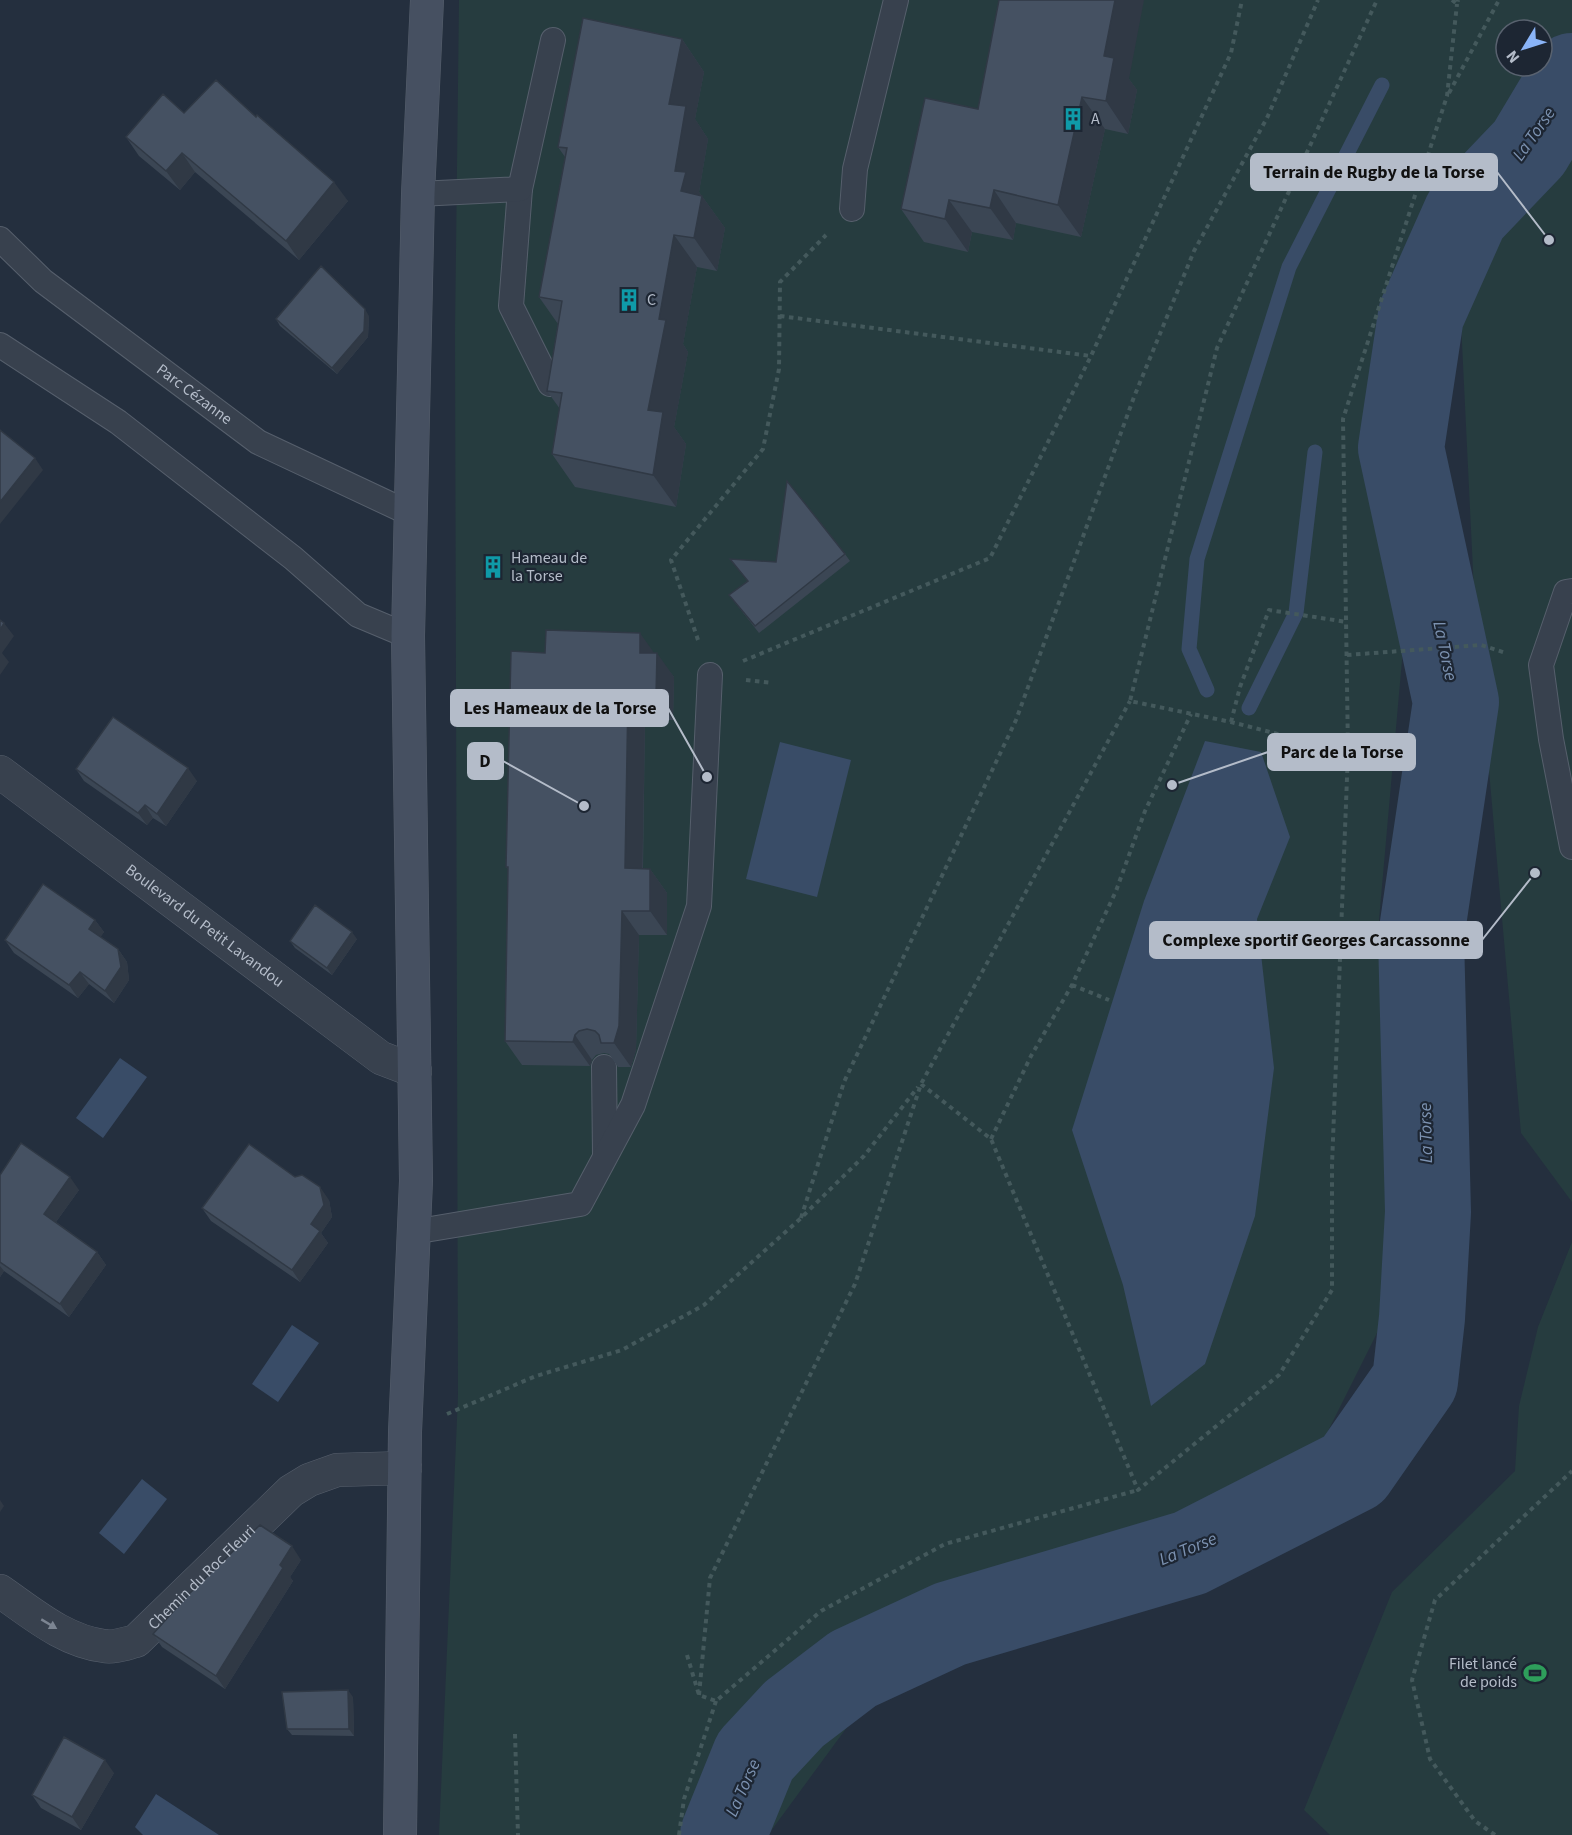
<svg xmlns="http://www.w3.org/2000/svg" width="1572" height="1835" font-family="'Source Sans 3',sans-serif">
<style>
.green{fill:#263c3f;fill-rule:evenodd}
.water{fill:#394c67}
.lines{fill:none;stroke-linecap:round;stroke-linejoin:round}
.stream{stroke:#394c67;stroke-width:15}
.river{stroke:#394c67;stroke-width:86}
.lane-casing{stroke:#565f6c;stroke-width:26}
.street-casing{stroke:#565f6c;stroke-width:34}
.secondary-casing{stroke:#565f6c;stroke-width:34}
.path{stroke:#44595c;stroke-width:4;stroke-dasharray:4.5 4.5;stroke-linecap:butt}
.lane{stroke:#38414e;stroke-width:24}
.street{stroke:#38414e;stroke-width:33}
.secondary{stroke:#465061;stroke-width:33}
.wall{fill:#3b4654}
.shaded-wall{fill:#303945}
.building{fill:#455162;stroke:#303945;stroke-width:1.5}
.oneway{fill:#7c8592}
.labels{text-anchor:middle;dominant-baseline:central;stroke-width:4.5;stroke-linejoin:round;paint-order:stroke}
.poi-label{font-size:16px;fill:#b4bcc9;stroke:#1d2633;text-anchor:start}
.street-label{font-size:16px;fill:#b4bcc9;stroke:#1d2633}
.water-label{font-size:18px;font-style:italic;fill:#7c92b1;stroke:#1d2633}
.leader{fill:none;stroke:#b4bcc9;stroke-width:2}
.callout-dot{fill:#b4bcc9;stroke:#1d2633;stroke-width:2}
.callout{fill:#b4bcc9;stroke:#b4bcc9;stroke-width:2}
.callout-label{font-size:18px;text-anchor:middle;font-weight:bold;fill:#111}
</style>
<rect width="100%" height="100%" fill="#242f3e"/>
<path class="green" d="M459,0H1572V1202L1521,1133L1475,612L1460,302L1403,649L1379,920L1430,1227L1288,1511L1190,1553L922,1625L768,1835H439L458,1396L455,333ZM1506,30H1542V66H1506Z
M1572,1242V1835H1330L1304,1810L1392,1592L1515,1471L1519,1406L1538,1327Z"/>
<path class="water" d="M1205,741L1261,752L1290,837L1257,919L1274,1068L1255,1216L1205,1364L1151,1406L1123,1285L1072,1130L1144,901Z
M780,742L851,760L817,897L746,879Z
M120,1058L147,1077L103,1138L76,1118Z
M292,1325L319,1343L278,1402L252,1384Z
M142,1479L167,1499L124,1554L99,1533Z
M156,1794L219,1835H143L135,1827Z"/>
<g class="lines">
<path class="stream" d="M1207,690L1189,649L1197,559L1289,267L1382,85
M1249,708L1296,613L1315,452"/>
<path class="river" d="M723,1835L755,1756L794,1714L853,1669L950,1624L1190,1553L1353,1470L1415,1381L1422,1318L1428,1212L1421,937L1456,702L1401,448L1421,315L1466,214L1529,148L1572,76"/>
<g class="lane-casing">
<g id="lane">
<path d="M520,189L511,306L550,384"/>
<path d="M418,194L520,189L553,40"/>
<path d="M852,209L855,169L896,0"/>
<path id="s1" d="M0,239L43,281L258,442L411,514"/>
<path d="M0,345L118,422L293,558L358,615L408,636"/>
<path d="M1572,591L1566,592L1541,665L1551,739L1572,847"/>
<path d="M604,1067L605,1154"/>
<path d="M413,1232L580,1204L633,1105L699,906L710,675"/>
</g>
</g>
<g class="street-casing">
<g id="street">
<path id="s2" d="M0,772L381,1058L415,1071"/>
<path id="s3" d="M0,1591C32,1613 64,1641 104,1646C114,1648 127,1643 136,1641L291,1491L309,1480L337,1470L405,1468"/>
</g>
</g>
<g class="secondary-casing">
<path id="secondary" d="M400,1835L405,1432L416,1181L408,636L418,194L427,0"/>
</g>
<path class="path" d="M1452,0L1457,4L1458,0
M1449,93L1499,0
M780,316L1091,356L1231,53L1242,0
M698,640L671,560L763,449L779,369L780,282L826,235
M1347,655L1481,645L1506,653
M743,661L990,558L1091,356
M746,680L772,683
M1231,722L1240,687L1269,610L1347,622
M1348,752L1231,722L1130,701L1217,348L1377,0
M1072,985L1109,1000
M921,1084L991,1139L1138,1490L1279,1375L1332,1290V1165L1348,752L1343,419L1447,96L1457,4
M991,1139L1031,1056L1072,985L1116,891L1145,811L1191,714
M801,1218L844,1082L1016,720L1134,397L1194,251L1267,118L1318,0
M447,1414L536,1376L622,1350L704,1305L801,1218L864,1156L918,1087
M687,1655L699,1695L716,1701L821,1611L945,1544L1138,1490
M699,1695L710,1578L855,1284L921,1084L1130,701
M515,1734L518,1835
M679,1835L684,1799L716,1701
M1495,1835L1475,1821L1430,1759L1412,1680L1435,1600L1572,1471"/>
<use href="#lane" class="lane"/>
<use href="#street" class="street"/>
<use href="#secondary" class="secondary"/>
</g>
<path class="wall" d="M682,39L704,72L695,119L708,139L699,192L725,228L717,271L697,267L683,344L688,352L674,427L686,444L676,507L575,487L552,454L560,409L547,391L558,324L539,297L565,157L558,147Z
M1129,79L1137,90L1128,134L1105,129L1081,237L1016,223L1013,240L972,232L968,252L924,242L901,209L978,109Z
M184,113L348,201L299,260L195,172L180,190L139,156L126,137Z
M369,316L368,337L337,374L280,326L276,319Z
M845,554L850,561L759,633L729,595L776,562Z
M655,653L674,677L673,720H645L643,869H650L667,893V935H639L636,1050L631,1067H618L609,1054L604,1053L596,1055L592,1060L590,1066L522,1065L505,1041L508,869L506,867Z
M76,769L197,781L166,826L153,818L147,825L84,781Z
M95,920L104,932L100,937L118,949L127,962L129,980L114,1003L89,984L78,998L14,953L5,940Z
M357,939L332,975L295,948L290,941Z
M0,1175L79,1190L56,1222L97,1252L106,1265L69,1317L4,1271L0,1277Z
M329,1200L332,1217L321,1233L328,1243L300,1282L211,1221L202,1208Z
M301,1560L290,1577L293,1581L225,1689L162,1647L153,1634Z
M353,1697L354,1736L292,1735L287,1729Z
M114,1773L81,1830L41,1808L32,1795Z"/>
<path class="shaded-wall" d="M1115,0H1144L1129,79L1137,90L1128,134L1106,101L1104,56Z
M682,39L704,72L695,119L708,139L699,192L725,228L717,271L694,238L681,191L675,171L669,104Z
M1082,97L1105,129L1081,237L1058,205Z
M182,153L195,172L180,190L166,171Z
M334,182L348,201L299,260L286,241Z
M994,190L1016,223L1013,240L990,208Z
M949,200L972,232L968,252L945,219Z
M674,235L697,267L683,344L688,352L674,427L686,444L676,507L653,475L648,410L659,319Z
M365,309L369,316L368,337L337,374L332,368Z
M35,458L43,470L0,524V502Z
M4,623L14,636L2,653L9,662L0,675V630Z
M640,633L657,657V653L674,677L673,720L656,696L640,653Z
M628,696L645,720L642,892L625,868Z
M188,768L197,781L166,826L157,814Z
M145,805L153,818L147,825L138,813Z
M650,869L667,893V935L650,911Z
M622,911L639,935L636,1050L631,1067L614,1043Z
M95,920L104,932L98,941L89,929Z
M352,932L357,939L332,975L327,968Z
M118,949L127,962L129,980L114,1003L105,991Z
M80,972L89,984L78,998L69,985Z
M575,1035L592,1060L590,1066L573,1042Z
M70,1177L79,1190L53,1226L44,1214Z
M320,1187L329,1200L332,1217L321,1233L328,1243L300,1282L292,1270Z
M97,1252L106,1265L69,1317L60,1304Z
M0,1266L4,1271L0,1277Z
M0,1500L4,1506L0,1512Z
M292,1546L301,1560L290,1577L293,1581L225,1689L216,1676L280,1565Z
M348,1690L353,1697L354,1736L349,1729Z
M105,1760L114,1773L81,1830L72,1817Z"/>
<path class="building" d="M999,0H1115L1104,56L1114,58L1106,101L1082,97L1058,205L994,190L990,208L949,200L945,219L901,209L925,98L978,109Z
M583,18L682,39L669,104L686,106L675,171L686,172L681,191L702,196L694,238L674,235L659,319L666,320L648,410L663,412L653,475L552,454L562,393L547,391L562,301L539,297L567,148L558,147Z
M216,80L256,117L257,115L334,182L286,241L182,153L166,171L126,137L163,94L184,113Z
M321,266L365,309L364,331L332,368L276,319Z
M0,430L35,458L0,502Z
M787,481L845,554L755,626L729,595L748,581L730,559L776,562Z
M0,620L4,623L0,630Z
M546,630L640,633V653H657L656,696H628L625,868L650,869V911H622L619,1026L614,1043H601L599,1035L595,1031L587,1029L579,1031L575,1035L573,1042L505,1041L508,867H506L511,651L545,653Z
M113,717L188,768L157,814L145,805L138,813L76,769Z
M43,884L95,920L89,929L118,949L121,967L105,991L80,972L69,985L5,940Z
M315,905L352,932L327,968L290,941Z
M21,1143L70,1177L44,1214L97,1252L60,1304L0,1262V1175Z
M249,1144L295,1177L302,1175L320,1187L324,1205L311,1224L320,1231L292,1270L202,1208Z
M260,1525L292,1546L280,1565L283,1568L216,1676L153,1634L190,1593Z
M348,1690L349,1729H287L282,1692Z
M64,1737L105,1760L72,1817L32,1795Z"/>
<defs><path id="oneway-solid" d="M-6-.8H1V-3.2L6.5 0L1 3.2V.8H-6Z" transform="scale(1.5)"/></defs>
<use class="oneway" href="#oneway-solid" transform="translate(49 1624) rotate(31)"/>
<defs>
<g id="building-bare" transform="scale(1.8)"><path d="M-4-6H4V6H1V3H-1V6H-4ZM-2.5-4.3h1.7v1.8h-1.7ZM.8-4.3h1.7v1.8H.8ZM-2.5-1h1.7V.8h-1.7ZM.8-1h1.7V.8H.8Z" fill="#0f9aa8" stroke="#1d2633" stroke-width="2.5" paint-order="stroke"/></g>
<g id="stadium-bare" transform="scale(1.8)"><path d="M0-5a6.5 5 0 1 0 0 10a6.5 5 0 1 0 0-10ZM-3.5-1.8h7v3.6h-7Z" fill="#2e9e5b" stroke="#1d2633" stroke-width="2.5" paint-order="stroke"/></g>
</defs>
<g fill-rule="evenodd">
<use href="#building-bare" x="1073" y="119"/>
<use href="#building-bare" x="629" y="300"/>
<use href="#building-bare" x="493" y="567"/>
<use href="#stadium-bare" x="1535" y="1673"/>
</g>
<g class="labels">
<g class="poi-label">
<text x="1091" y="119">A</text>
<text x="647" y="300">C</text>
<text x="511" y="558">Hameau de<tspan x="511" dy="18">la Torse</tspan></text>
<text x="1517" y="1664" text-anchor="end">Filet lancé<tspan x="1517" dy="18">de poids</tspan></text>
</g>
<g class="street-label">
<text stroke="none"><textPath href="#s1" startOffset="249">Parc Cézanne</textPath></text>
<text stroke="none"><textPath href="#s2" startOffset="256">Boulevard du Petit Lavandou</textPath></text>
<text stroke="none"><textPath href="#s3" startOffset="243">Chemin du Roc Fleuri</textPath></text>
</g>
<g class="water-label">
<text transform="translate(1534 134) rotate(-55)">La Torse</text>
<text transform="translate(1445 651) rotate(78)">La Torse</text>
<text transform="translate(1426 1133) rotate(-91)">La Torse</text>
<text transform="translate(1188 1549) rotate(-22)">La Torse</text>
<text transform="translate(743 1788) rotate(-66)">La Torse</text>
</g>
</g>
<path class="leader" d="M1549 240L1497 172M707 777L668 708M1172 785L1268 752M584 806L503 761M1535 873L1482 940"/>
<g class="callout-dot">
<circle cx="1549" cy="240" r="6"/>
<circle cx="707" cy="777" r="6"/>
<circle cx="1172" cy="785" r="6"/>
<circle cx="584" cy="806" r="6"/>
<circle cx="1535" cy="873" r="6"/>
</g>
<g class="callout">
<rect x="1251" y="154" width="246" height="36" rx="6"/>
<rect x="451" y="690" width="217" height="36" rx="6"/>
<rect x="1268" y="734" width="147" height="36" rx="6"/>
<rect x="468" y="743" width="35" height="36" rx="6"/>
<rect x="1150" y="922" width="332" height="36" rx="6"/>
</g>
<g class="callout-label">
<text x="1374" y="178">Terrain de Rugby de la Torse</text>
<text x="560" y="714">Les Hameaux de la Torse</text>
<text x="1342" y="758">Parc de la Torse</text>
<text x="485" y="767">D</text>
<text x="1316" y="946">Complexe sportif Georges Carcassonne</text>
</g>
<g transform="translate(1524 48) rotate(232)"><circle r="28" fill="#1d2633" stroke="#59626f" stroke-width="1.5"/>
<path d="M0-4.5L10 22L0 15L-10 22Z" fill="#8ab4f8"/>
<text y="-9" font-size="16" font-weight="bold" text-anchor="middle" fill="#b4bcc9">N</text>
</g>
</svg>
